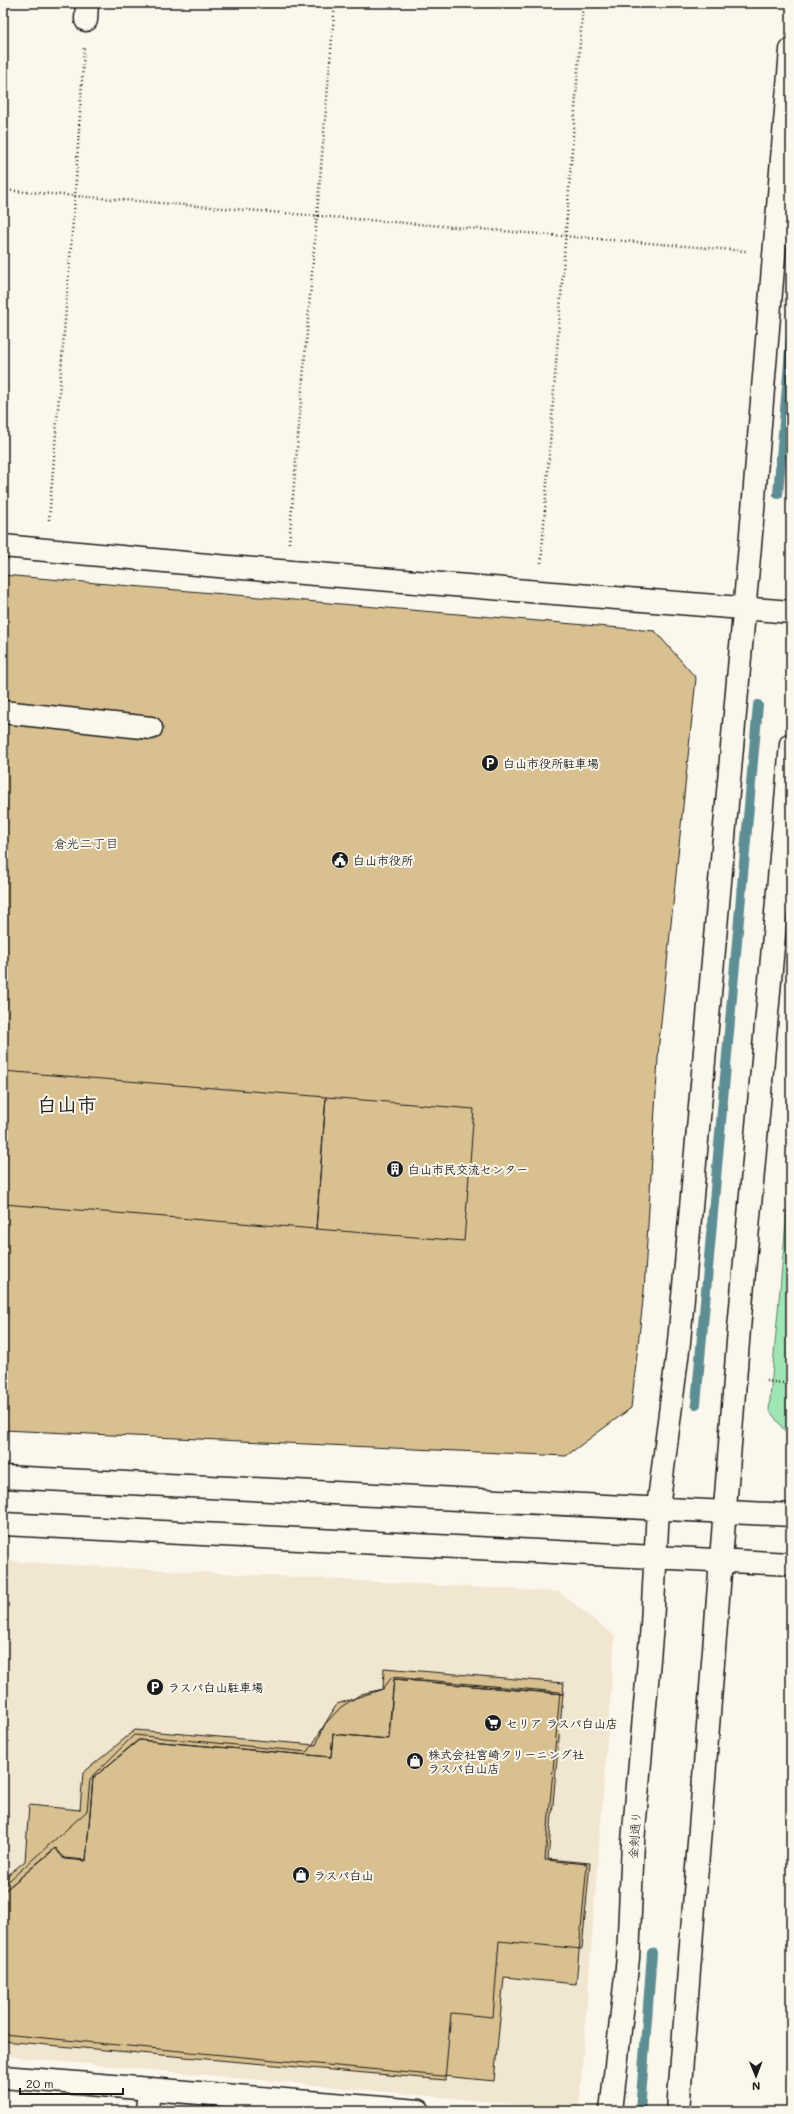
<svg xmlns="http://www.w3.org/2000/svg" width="794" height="2114" font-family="Mali,'Klee One',sans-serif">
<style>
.built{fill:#f1e6d0}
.green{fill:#9fe6b4;stroke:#5e8168}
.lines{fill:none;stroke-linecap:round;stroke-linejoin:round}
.stream{stroke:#5d8e94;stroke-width:10}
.building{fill:#d9c090;stroke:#1c1c1c}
.minor-casing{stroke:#1c1c1c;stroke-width:25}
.path{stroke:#1c1c1c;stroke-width:2.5;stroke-dasharray:1 3;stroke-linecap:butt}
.minor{stroke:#fbf7ec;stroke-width:22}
.labels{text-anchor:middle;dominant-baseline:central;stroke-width:4;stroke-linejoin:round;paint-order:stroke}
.poi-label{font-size:12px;font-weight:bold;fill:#1c1c1c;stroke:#fbf7ec;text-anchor:start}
.street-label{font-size:12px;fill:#1c1c1c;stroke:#fbf7ec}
.neighbourhood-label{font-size:13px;fill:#1c1c1c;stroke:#fbf7ec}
.town-label{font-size:20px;font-weight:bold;fill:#1c1c1c;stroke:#fbf7ec}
</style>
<rect width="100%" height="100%" fill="#fbf7ec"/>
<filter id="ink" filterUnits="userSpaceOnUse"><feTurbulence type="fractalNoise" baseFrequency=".025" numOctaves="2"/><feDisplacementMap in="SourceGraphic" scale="8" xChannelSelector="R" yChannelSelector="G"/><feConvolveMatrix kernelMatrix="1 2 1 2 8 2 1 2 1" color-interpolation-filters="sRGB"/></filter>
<g filter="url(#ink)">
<path class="built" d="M3,1561L559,1592L615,1636L579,2110L3,2056Z"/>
<path class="green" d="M791,1167V1439L769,1410Z"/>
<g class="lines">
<path class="stream" d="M778,494L791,338
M696,1404L758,705
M640,2111L652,1953"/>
</g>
<path class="building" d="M3,575L655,631L696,678L659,1042L644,1291L631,1408L566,1456L3,1430Z
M3,1071L326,1097L316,1229L3,1204Z
M326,1097L474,1109L464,1241L316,1229Z
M384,1668L564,1683L563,1694L394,1679L388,1739L333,1734L331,1757L138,1740L93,1778L86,1860L64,1858L56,1848L3,1892V1879L25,1861L29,1805L80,1810L83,1773L135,1730L316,1745L325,1724L341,1707L361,1694L383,1689Z
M392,1677L560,1692L545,1860L587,1864L576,1984L504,1977L494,2081L3,2034V1886L87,1811L90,1779L134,1735L308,1752L337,1704L383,1689Z
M394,1679L563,1694L548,1859L590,1863L582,1949L499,1941L493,2017L451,2013L445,2080L3,2041V1892L55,1848L64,1859L86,1861L93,1778L139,1740L331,1757L333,1734L389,1739Z"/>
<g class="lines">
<g class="minor-casing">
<path id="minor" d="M86,20L87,3
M3,546L229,567L791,612
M3,712L151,728
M3,1477L791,1515
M3,1524L791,1564
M3,2077L419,2111
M147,2111L149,2089
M611,2111L628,1958L633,1842L652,1625L658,1508L679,1342L751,534L791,50
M678,2111L739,1329L791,744"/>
</g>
<path class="path" d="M3,190L746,251
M49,520L75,196L84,48
M289,543L335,3
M541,563L583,3
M766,1381L791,1384"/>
<use href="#minor" class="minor"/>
</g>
</g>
<defs>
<g id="parking-disc" transform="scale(0.9)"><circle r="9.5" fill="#1c1c1c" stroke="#fbf7ec"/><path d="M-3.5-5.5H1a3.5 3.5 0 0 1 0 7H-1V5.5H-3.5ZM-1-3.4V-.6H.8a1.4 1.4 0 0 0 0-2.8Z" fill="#fff"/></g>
<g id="civic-disc" transform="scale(0.9)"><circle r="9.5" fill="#1c1c1c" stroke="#fbf7ec"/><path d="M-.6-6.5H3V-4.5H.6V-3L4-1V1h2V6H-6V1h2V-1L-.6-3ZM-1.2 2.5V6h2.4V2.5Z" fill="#fff"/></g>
<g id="building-disc" transform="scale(0.9)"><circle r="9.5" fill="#1c1c1c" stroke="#fbf7ec"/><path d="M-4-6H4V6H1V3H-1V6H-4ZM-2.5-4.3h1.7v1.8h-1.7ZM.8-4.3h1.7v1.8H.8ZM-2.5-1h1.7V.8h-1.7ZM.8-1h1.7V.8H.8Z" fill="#fff"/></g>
<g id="supermarket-disc" transform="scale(0.9)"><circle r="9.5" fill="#1c1c1c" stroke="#fbf7ec"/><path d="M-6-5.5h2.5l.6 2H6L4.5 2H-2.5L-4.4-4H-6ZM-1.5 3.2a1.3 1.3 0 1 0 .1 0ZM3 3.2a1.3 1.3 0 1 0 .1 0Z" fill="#fff"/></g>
<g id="shop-disc" transform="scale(0.9)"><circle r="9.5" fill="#1c1c1c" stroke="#fbf7ec"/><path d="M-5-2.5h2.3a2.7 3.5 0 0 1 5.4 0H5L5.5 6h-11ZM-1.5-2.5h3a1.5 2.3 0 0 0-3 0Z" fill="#fff"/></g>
</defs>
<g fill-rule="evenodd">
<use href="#parking-disc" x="490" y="763"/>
<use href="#civic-disc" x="340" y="860"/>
<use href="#building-disc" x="395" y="1169"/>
<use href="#parking-disc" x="155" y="1687"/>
<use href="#supermarket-disc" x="493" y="1723"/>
<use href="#shop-disc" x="415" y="1761"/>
<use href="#shop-disc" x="301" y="1875"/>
</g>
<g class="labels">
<g class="poi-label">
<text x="503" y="763">白山市役所駐車場</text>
<text x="353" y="860">白山市役所</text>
<text x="408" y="1169">白山市民交流センター</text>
<text x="168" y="1687">ラスパ白山駐車場</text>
<text x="506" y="1723">セリア ラスパ白山店</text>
<text x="428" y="1754">株式会社宮崎クリーニング社<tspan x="428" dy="14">ラスパ白山店</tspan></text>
<text x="314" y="1875">ラスパ白山</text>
</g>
<g class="street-label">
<text transform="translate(634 1835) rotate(-86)">金剣通り</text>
</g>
<g class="neighbourhood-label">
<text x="86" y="842">倉光二丁目</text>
</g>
<g class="town-label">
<text x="67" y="1104">白山市</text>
</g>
</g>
<rect width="794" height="2114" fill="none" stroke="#fbf7ec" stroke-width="16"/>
<rect x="8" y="8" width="778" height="2098" fill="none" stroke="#1c1c1c" stroke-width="1.5" filter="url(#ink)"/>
<g transform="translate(756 2076) rotate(179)" stroke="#fbf7ec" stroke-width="3" paint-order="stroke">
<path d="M0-3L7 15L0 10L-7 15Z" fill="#1c1c1c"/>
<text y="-6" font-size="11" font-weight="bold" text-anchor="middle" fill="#1c1c1c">N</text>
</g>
<path d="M20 2088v6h103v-6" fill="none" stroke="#1c1c1c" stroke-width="2"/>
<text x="26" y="2088" font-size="12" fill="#1c1c1c" stroke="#fbf7ec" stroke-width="3" paint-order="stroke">20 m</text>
</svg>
